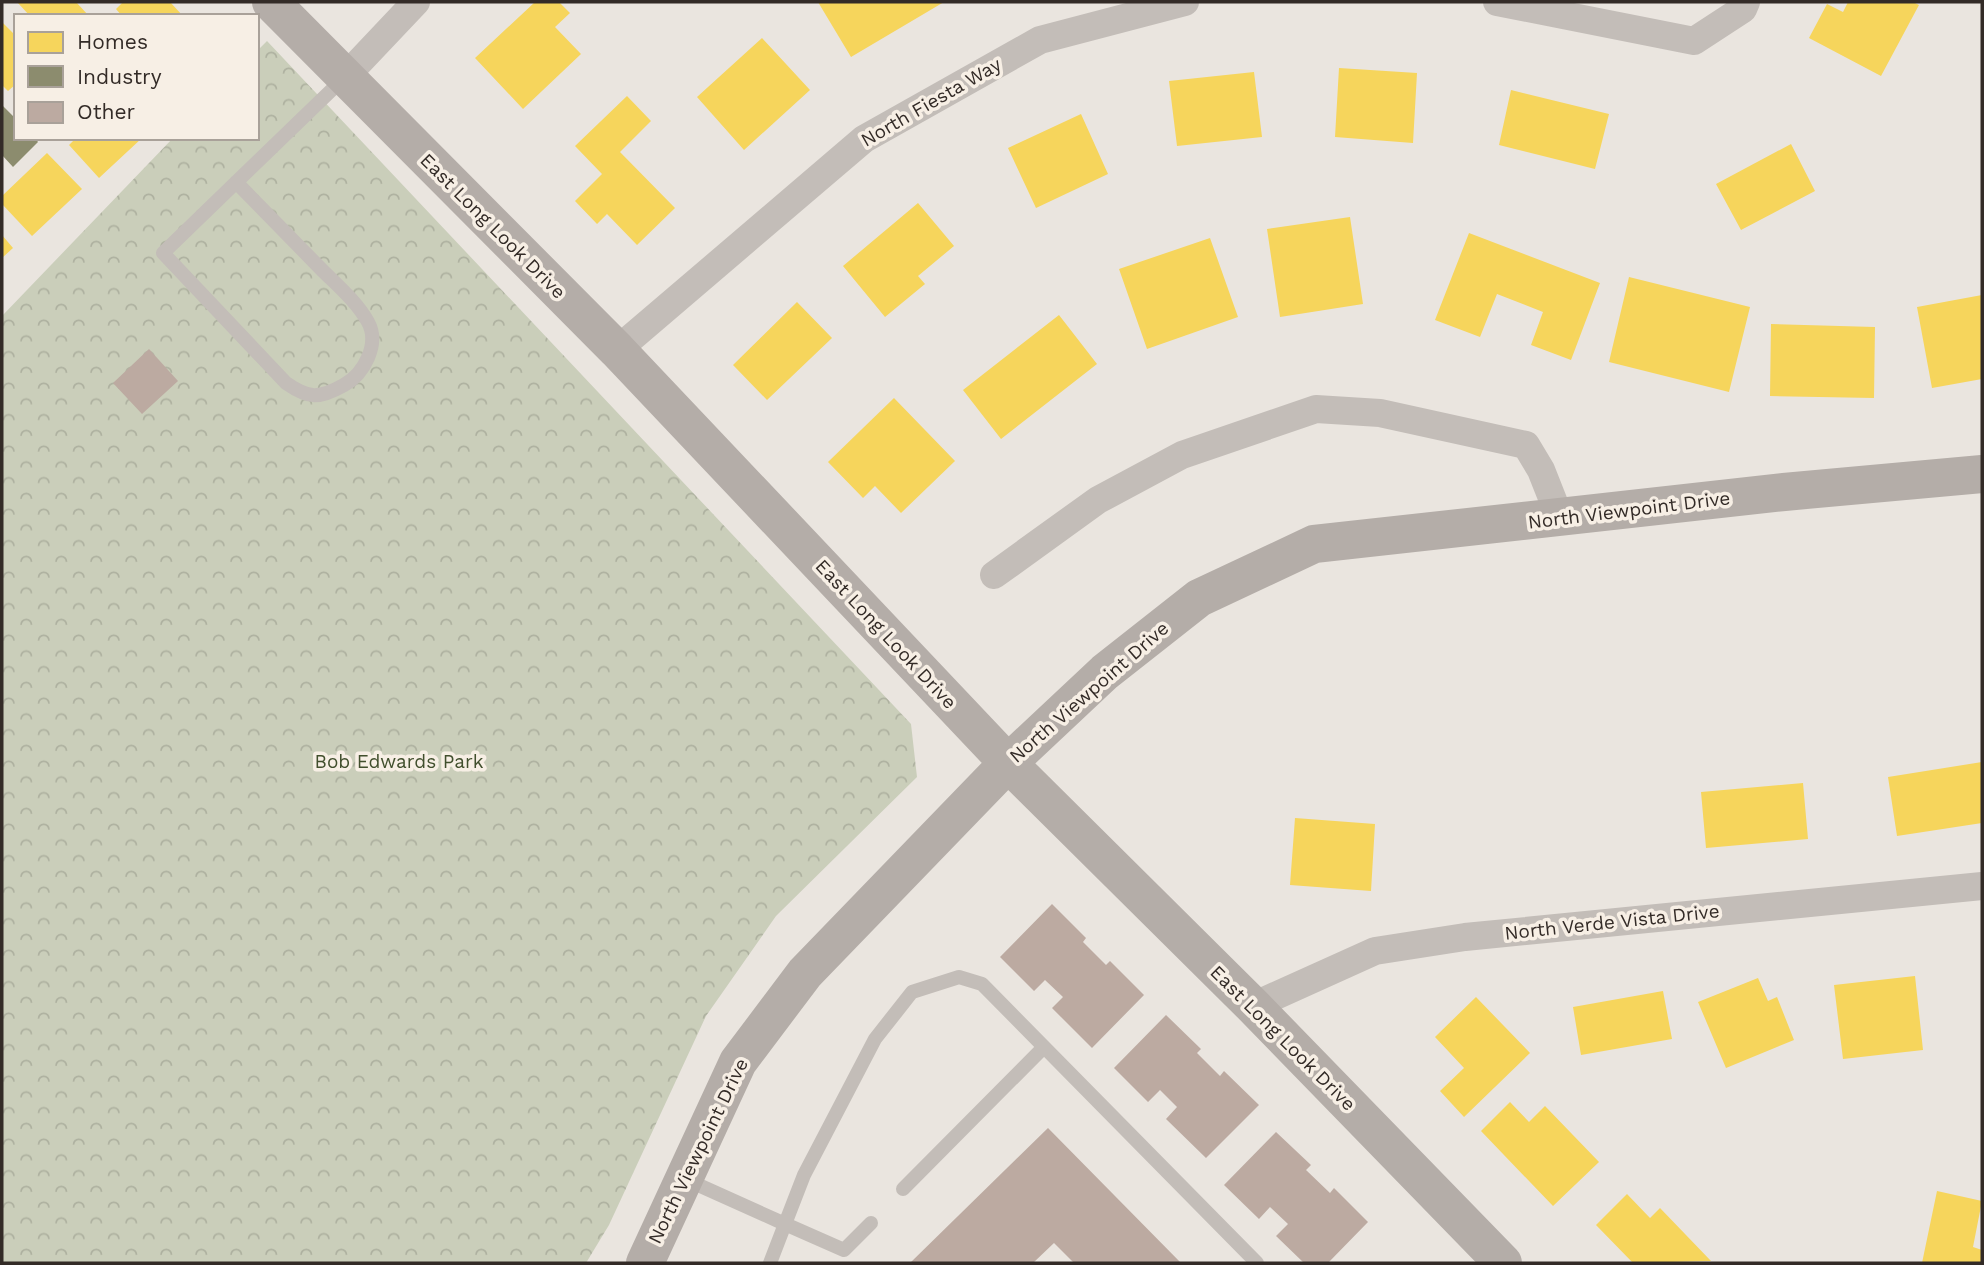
<svg xmlns="http://www.w3.org/2000/svg" width="1984" height="1265" font-family="'Work Sans',sans-serif">
<style>
.park{fill:url(#park-crowns)}
.homes{fill:#f6d55c}
.industry{fill:#8c8c6e}
.building{fill:#bcaaa1}
.lines{fill:none;stroke-linecap:round;stroke-linejoin:round}
.lane{stroke:#c3bdb8;stroke-width:14}
.street{stroke:#c3bdb8;stroke-width:28}
.secondary{stroke:#b4ada8;stroke-width:38}
.labels{text-anchor:middle;dominant-baseline:central;stroke-width:7;stroke-linejoin:round;paint-order:stroke}
.street-label{font-size:19px;fill:#332b27;stroke:#f7efe5}
.park-label{font-size:19px;fill:#414f2d;stroke:#f7efe5}
</style>
<defs>
<pattern id="park-crowns" width="20" height="18" patternUnits="userSpaceOnUse" patternTransform="scale(1.75)"><rect width="20" height="18" fill="#caceba"/><path d="M2 6a3 3 0 1 1 6 0M12 15a3 3 0 1 1 6 0" fill="none" stroke="#aeb1a0"/></pattern>
</defs>
<rect width="100%" height="100%" fill="#eae5df"/>
<path class="park" d="M267,41L911,724L917,777L776,916L706,1016L609,1225L586,1263H2V316L173,138H257V51Z"/>
<path class="homes" d="M17,2H76L89,16H30Z
M123,2H170L183,16H122L116,9Z
M535,2H559L570,13L555,27L581,54L523,109L475,58Z
M818,2H944L851,57Z
M1848,2H1913L1919,5L1881,76L1809,38L1827,4L1843,12Z
M2,22L16,36V84L8,91L2,85Z
M762,38L810,90L744,150L697,97Z
M1339,68L1417,73L1413,143L1335,137Z
M1254,72L1262,137L1177,146L1169,81Z
M1511,90L1609,114L1595,169L1499,145Z
M627,96L651,121L620,152L675,208L637,245L607,214L597,224L575,201L602,174L575,146Z
M1081,114L1108,174L1036,208L1008,148Z
M76,138H142L99,178L69,145Z
M1791,144L1815,191L1741,230L1716,184Z
M47,153L82,189L32,236L2,204V196Z
M918,203L954,246L918,276L925,284L885,317L843,266Z
M1350,217L1363,304L1280,317L1267,229Z
M1469,233L1600,283L1571,360L1531,345L1543,312L1497,294L1480,337L1435,320Z
M2,235L13,248L2,258Z
M1210,238L1238,317L1147,349L1119,269Z
M1629,277L1750,307L1729,392L1609,362Z
M1982,295V379L1932,388L1917,307Z
M797,302L832,338L767,400L733,365Z
M1059,315L1097,364L1001,439L963,390Z
M1771,324L1875,327L1874,398L1770,396Z
M894,398L955,461L901,513L875,486L863,498L828,462Z
M1982,762V823L1897,836L1888,777Z
M1803,783L1808,839L1706,848L1701,792Z
M1295,818L1375,824L1371,891L1290,885Z
M1915,976L1923,1050L1843,1059L1834,985Z
M1758,978L1768,1001L1777,997L1794,1040L1726,1068L1698,1002Z
M1663,991L1672,1039L1581,1055L1573,1007Z
M1476,997L1530,1053L1464,1117L1440,1091L1464,1068L1435,1037Z
M1510,1102L1529,1122L1545,1106L1599,1162L1553,1206L1481,1131Z
M1937,1191L1982,1201L1973,1247L1982,1250V1263H1922Z
M1627,1194L1650,1218L1660,1208L1711,1261L1633,1263L1596,1225Z"/>
<path class="industry" d="M2,105L16,119V138H35L38,142L13,167L2,155Z"/>
<path class="building" d="M149,349L178,381L142,414L113,383Z
M1052,904L1086,938L1083,942L1106,965L1110,961L1144,995L1092,1048L1052,1008L1063,997L1045,980L1034,991L1000,957Z
M1166,1015L1201,1049L1197,1053L1220,1076L1224,1071L1259,1105L1206,1158L1166,1119L1177,1107L1160,1090L1148,1102L1114,1068Z
M1048,1128L1181,1263H1074L1054,1243L1033,1263H910Z
M1276,1132L1311,1165L1306,1170L1330,1193L1334,1188L1368,1222L1328,1263H1304L1276,1236L1288,1224L1270,1207L1259,1219L1224,1185Z"/>
<g class="lines">
<path class="lane" d="M236,182C265,212 294,241 322,270C338,286 357,302 368,322C380,344 364,374 344,385C319,399 309,399 286,383L163,253L344,78
M685,1179L785,1224L804,1175L875,1039L912,992L959,977L982,984L1257,1263
M903,1189L1044,1047
M770,1263L785,1224L844,1250L871,1223"/>
<path class="street" d="M1497,2L1694,41L1743,9L1746,2
M345,77L416,2
M617,350L864,139L1040,40L1185,2
M994,575L1098,500L1182,455L1316,409L1380,413L1526,445L1541,470L1560,518
M1253,1006L1375,951L1465,937L1982,886"/>
<path class="secondary" d="M271,2L617,350L1008,763L1253,1006L1503,1263
M645,1263L738,1062L805,973L1008,763L1105,672L1199,598L1314,544L1784,492L1982,474"/>
</g>
<g class="labels">
<g class="street-label">
<text transform="translate(931 102) rotate(-30)">North Fiesta Way</text>
<text transform="translate(493 226) rotate(45)">East Long Look Drive</text>
<text transform="translate(1629 510) rotate(-7)">North Viewpoint Drive</text>
<text transform="translate(886 634) rotate(47)">East Long Look Drive</text>
<text transform="translate(1089 692) rotate(-41)">North Viewpoint Drive</text>
<text transform="translate(1612 922) rotate(-6)">North Verde Vista Drive</text>
<text transform="translate(1283 1038) rotate(45)">East Long Look Drive</text>
<text transform="translate(698 1151) rotate(-64)">North Viewpoint Drive</text>
</g>
<g class="park-label">
<text x="399" y="761">Bob Edwards Park</text>
</g>
</g>
<rect width="1984" height="1265" fill="none" stroke="#332b27" stroke-width="7"/>
<rect x="14" y="14" width="245" height="126" fill="#f7efe5" stroke="#a9a199" stroke-width="2"/>
<rect x="28" y="32" width="35" height="21" fill="#f6d55c" stroke="#a9a199" stroke-width="2"/>
<text x="77" y="49" font-size="21" fill="#332b27">Homes</text>
<rect x="28" y="66" width="35" height="21" fill="#8c8c6e" stroke="#a9a199" stroke-width="2"/>
<text x="77" y="84" font-size="21" fill="#332b27">Industry</text>
<rect x="28" y="102" width="35" height="21" fill="#bcaaa1" stroke="#a9a199" stroke-width="2"/>
<text x="77" y="119" font-size="21" fill="#332b27">Other</text>
</svg>
